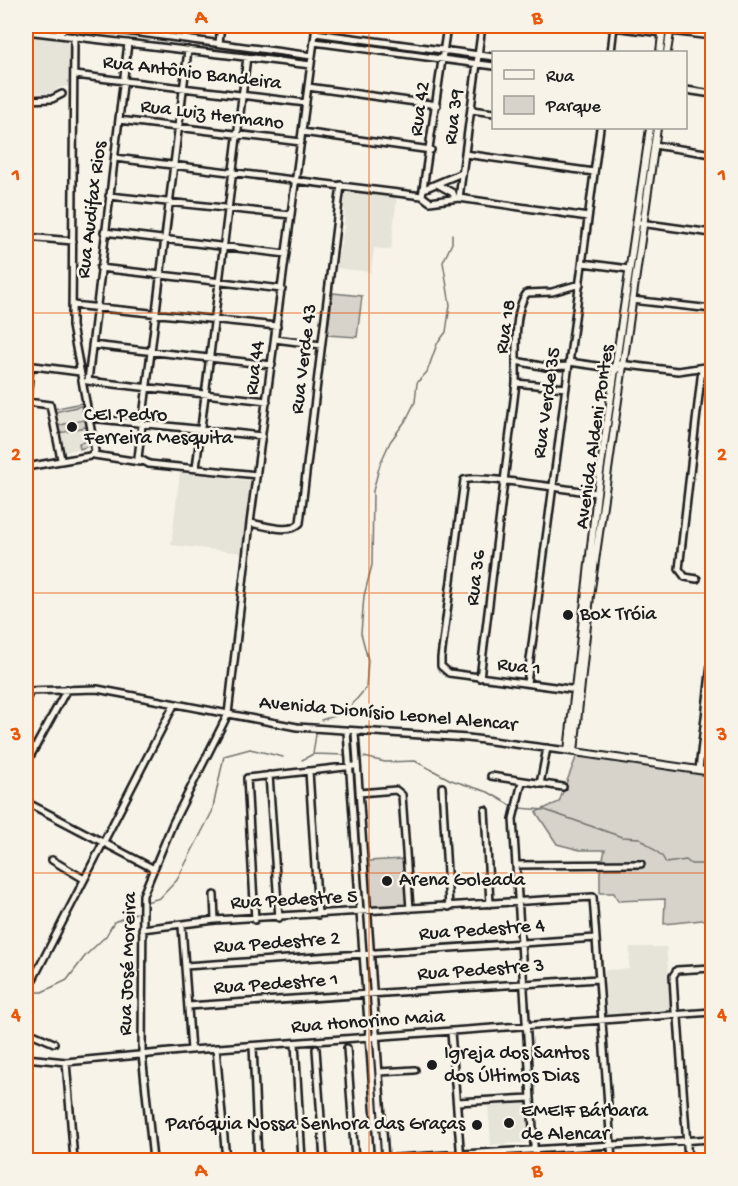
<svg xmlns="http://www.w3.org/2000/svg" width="738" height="1186" font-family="'Gochi Hand',sans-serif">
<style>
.built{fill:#e6e3d9}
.green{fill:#d7d3cb;stroke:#7a7874;stroke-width:1.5}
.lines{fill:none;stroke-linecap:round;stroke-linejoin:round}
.stream{stroke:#72716c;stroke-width:1.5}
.minor-casing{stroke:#1c1c1c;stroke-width:10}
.major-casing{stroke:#1c1c1c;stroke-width:10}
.minor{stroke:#f7f3e8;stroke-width:5}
.major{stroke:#f7f3e8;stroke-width:6}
.grid{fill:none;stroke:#e8590c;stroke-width:1.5;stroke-opacity:0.55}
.poi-dot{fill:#1c1c1c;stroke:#f7f3e8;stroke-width:2}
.labels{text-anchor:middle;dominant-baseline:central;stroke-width:5;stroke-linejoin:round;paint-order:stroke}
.street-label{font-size:20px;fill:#1c1c1c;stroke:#f7f3e8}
.poi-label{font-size:20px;fill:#1c1c1c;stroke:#f7f3e8;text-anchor:start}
.neatline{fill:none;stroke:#e8590c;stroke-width:2}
.grid-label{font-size:20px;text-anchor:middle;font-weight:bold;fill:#e8590c}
</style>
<rect width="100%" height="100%" fill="#f7f3e8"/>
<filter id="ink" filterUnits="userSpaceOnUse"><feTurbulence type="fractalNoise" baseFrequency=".0167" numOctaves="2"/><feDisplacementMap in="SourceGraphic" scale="12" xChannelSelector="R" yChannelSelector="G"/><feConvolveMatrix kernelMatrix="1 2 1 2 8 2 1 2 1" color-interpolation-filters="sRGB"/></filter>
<g filter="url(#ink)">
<path class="built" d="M26,35L69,40V86L58,88L53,94L26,92Z
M348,190L397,196L391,250L374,248L371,272L336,268L344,227L345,192Z
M82,403L91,445L62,453L53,409Z
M180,472L252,481L243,553L171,545Z
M630,947H666L672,1010L606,1014L605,970L629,969Z
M527,1101L530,1142L491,1145L488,1104Z"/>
<path class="green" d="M333,293L362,296L357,337L327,335Z
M82,403L91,445L80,449L79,443L89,441L86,427L76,429L74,422L84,420L81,406L55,412L58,426L68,423L70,431L59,433L61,447L53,409Z
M577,755L712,774V919L664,924L665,899L618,901L614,893H600V872L605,850H580L557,844L536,812L559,802Z
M403,859L406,905L371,908L368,861Z"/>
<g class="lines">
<path class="stream" d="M321,720L345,713L366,688L368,660L361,633L364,596L372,565L373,491L380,464L390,442L406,420L415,402L417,383L427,372L437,344L446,332L450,305L443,262L452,243V234
M313,754L346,755
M364,757L385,762L415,761L451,780L488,792L514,807
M302,760L313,754L316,734
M519,808L545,810L622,837L640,838L662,856L666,863L686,860L691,864H712
M146,902L160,898L177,880L212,812L224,756L250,749L283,757
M33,992H42L67,980L86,955L106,936L114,922L136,913"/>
<g class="minor-casing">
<path id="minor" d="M40,26H58
M88,26L312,56
M482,26L459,198L588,217
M605,26L662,33
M26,31L311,65
M670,31L712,36
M57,33L70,26
M315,33L494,57
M184,38L186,26
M314,42L494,66
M219,43L221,26
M188,50L138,458L149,464L257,475
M611,52L614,26
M75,75L306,103
M308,87L437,105
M686,90L712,94
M26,100L52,99L62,94
M471,110L494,113
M119,120L301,142
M302,132L431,150
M654,145L712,154
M465,154L594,172
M115,158L422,196L430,202L459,198
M437,184L453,193L455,198
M424,189L462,173
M109,196L291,215
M422,196L447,26
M640,223L712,233
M104,232L286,254
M26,237L73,241
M583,263L629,269
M100,268L282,289
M632,300L712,309
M72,305L277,326
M275,339L321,345
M92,345L272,365
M516,361L546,367L569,366
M569,362L618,369
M619,364L678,371L712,366
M26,365L80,372
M30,365L27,402L50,405L61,459
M87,381L267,401
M88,381L128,43
M516,383L566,388
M90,418L262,436
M94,455L140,462
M26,467L90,456L95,451L72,326L74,36
M196,468L247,57
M250,523C264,525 290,535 300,523L341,185
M697,579L685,577L679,569L702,369
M480,678L516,383C517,361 512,311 527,293L552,292L580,284
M527,683L600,128
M577,690L449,673L441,666V658L464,480C479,474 573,491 597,493
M26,691L97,689L297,727L468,738L568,751
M26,701L30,691
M347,732L378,1160
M355,733L385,1160
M26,764L67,689
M699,770L712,656
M309,771L318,915
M269,775L279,918
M491,776L563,787
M522,782L513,819L535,1160
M540,784L547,748
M442,787L449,907
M359,793L396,790L402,795L410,909
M26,802L152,868
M485,810L490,904
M52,860L84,879
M516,865L641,864
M214,895L215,920
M255,920L247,778L354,766
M182,926L191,1050
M142,929L215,920L593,897L612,1160
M185,966L596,938
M26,993L174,705
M188,1006L598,979
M26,1031L54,1043
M451,1032L461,1160
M295,1043L302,1160
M253,1046L258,1160
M216,1048L226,1160
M347,1048L355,1160
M316,1049L324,1160
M26,1058L66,1062L191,1050L712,1012
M66,1062L74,1160
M379,1072L415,1070
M457,1102L531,1098
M153,1160L142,1054L143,895L173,823L228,714L250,523L316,26
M363,1160L712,1139
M688,1160L678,1017L675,1011L673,976L677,970L712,968"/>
</g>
<g class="major-casing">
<path id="major" d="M660,52L663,26
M667,52L671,26
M650,128L597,493L568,751L712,772
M574,752L590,596L657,128"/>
</g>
<use href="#minor" class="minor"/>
<use href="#major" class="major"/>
</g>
</g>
<path class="grid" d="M369,26V1160M26,313H712M26,593H712M26,873H712"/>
<g class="poi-dot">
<circle cx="72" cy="427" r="6"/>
<circle cx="568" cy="615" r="6"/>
<circle cx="387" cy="881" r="6"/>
<circle cx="432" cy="1065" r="6"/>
<circle cx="509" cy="1123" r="6"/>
<circle cx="477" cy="1125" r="6"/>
</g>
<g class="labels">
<g class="street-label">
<text transform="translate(192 74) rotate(7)">Rua Antônio Bandeira</text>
<text transform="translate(421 109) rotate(-82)">Rua 42</text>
<text transform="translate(212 116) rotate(7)">Rua Luiz Hermano</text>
<text transform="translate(455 117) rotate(-83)">Rua 39</text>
<text transform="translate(93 210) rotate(-83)">Rua Audifax Rios</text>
<text transform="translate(507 327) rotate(-81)">Rua 18</text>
<text transform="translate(305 359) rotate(-83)">Rua Verde 43</text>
<text transform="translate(256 368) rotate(-83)">Rua 44</text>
<text transform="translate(548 403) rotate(-82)">Rua Verde 35</text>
<text transform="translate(596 437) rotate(-82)">Avenida Aldeni Pontes</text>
<text transform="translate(477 578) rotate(-83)">Rua 36</text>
<text transform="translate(519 668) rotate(7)">Rua 1</text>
<text transform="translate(388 715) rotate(5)">Avenida Dionísio Leonel Alencar</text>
<text transform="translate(294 901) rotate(-3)">Rua Pedestre 5</text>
<text transform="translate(482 931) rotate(-4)">Rua Pedestre 4</text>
<text transform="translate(277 944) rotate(-4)">Rua Pedestre 2</text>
<text transform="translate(129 964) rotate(-88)">Rua José Moreira</text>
<text transform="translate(481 971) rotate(-4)">Rua Pedestre 3</text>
<text transform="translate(276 985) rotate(-4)">Rua Pedestre 1</text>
<text transform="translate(368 1023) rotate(-4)">Rua Honorino Maia</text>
</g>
<g class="poi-label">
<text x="84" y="416">CEI Pedro<tspan x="84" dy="23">Ferreira Mesquita</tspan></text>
<text x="580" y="615">Box Tróia</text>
<text x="399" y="881">Arena Goleada</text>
<text x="444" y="1054">Igreja dos Santos<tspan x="444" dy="23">dos Últimos Dias</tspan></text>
<text x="521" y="1112">EMEIF Bárbara<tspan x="521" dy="23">de Alencar</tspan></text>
<text x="465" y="1125" text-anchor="end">Paróquia Nossa Senhora das Graças</text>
</g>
</g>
<rect width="738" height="1186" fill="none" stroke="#f7f3e8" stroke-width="66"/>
<rect x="492" y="51" width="195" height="78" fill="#f7f3e8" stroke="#9f9d96" stroke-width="1.5"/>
<rect x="504" y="70" width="30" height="9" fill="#f7f3e8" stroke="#9f9d96" stroke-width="1.5"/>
<text x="546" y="81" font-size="18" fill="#1c1c1c">Rua</text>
<rect x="504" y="96" width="30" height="18" fill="#d7d3cb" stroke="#9f9d96" stroke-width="1.5"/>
<text x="546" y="111" font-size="18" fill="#1c1c1c">Parque</text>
<rect x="33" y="33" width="672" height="1120" class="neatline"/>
<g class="grid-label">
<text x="201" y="23">A</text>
<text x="537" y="23">B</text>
<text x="16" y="180">1</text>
<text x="722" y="180">1</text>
<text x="16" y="460">2</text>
<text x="722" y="460">2</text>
<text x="16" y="740">3</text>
<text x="722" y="740">3</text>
<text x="16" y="1020">4</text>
<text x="722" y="1020">4</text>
<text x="201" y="1176">A</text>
<text x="537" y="1176">B</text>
</g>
</svg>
